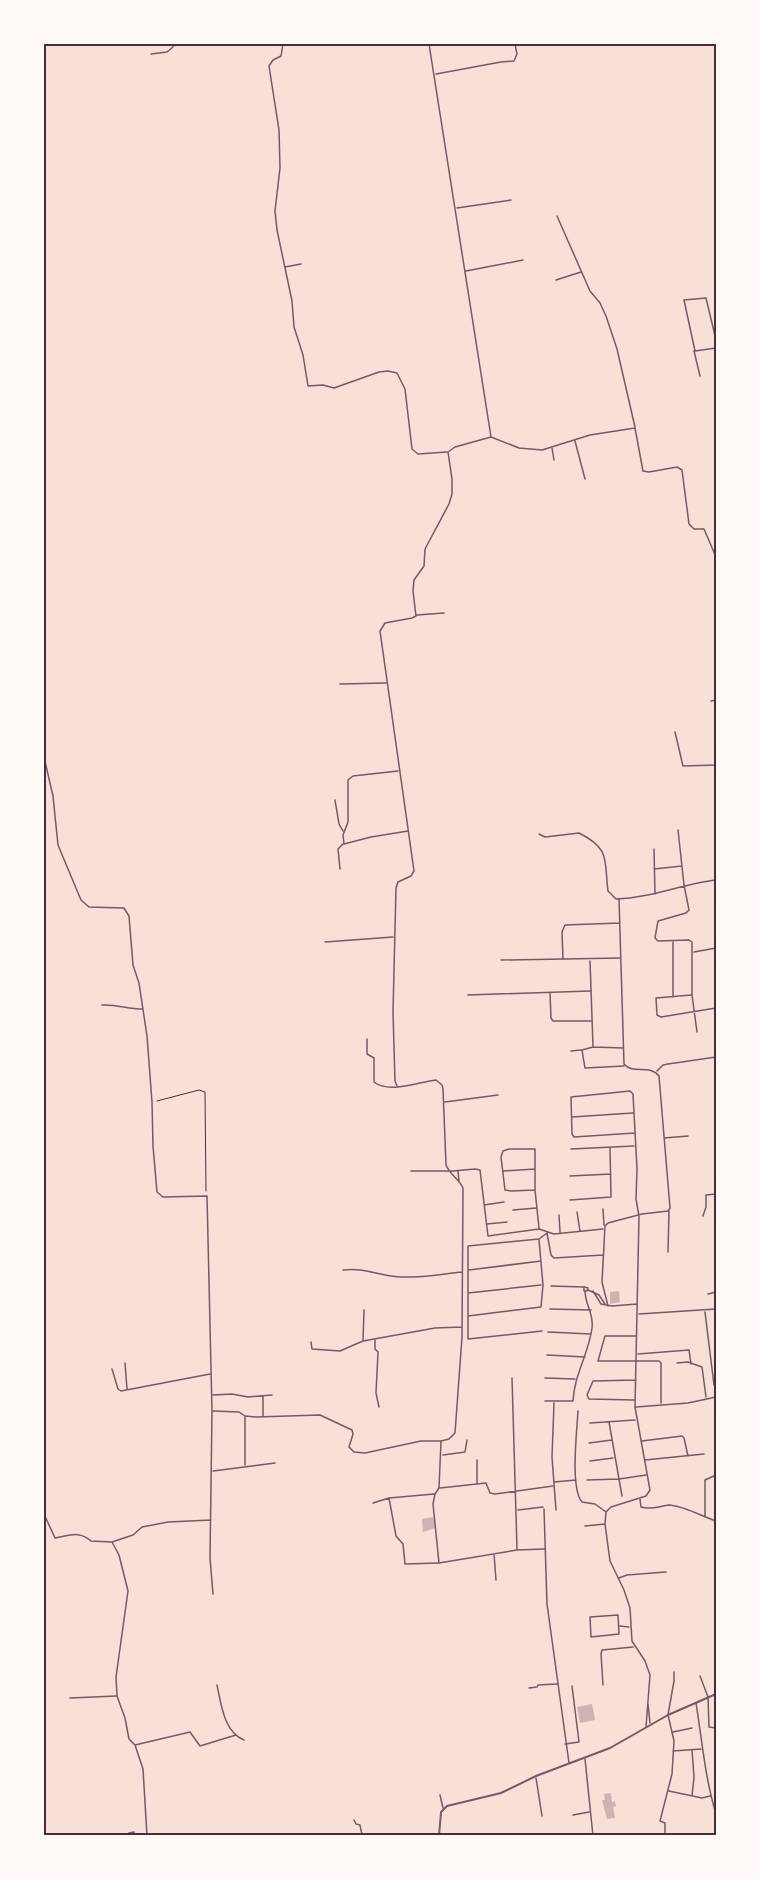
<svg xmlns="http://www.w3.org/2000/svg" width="760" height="1879" font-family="'Roboto Condensed',sans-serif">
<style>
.building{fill:#ccb4b1}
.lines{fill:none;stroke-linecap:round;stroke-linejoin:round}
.path{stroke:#4a2c40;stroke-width:1}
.minor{stroke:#755966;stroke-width:1.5}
.tertiary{stroke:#755966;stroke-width:2}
.neatline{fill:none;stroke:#4a2c40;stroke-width:2}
</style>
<rect width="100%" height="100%" fill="#f7e1d7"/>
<path class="building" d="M619,1291L620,1302L610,1304V1292Z
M433,1517L435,1528L423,1532L422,1519Z
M592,1704L595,1720L580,1723L577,1707Z
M611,1793L612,1802L615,1801L616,1806L613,1807L615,1818L607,1819L602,1800H605L604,1794Z"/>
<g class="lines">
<path class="path" d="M157,1101L199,1090L205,1092L206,1191"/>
<path class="minor" d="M283,44L281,56L273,60L269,66L279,130L280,168L275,211L277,230L292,301L294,327L303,355L308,386L323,385L334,388L379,372L388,371L397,373L405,389L412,449L418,454L447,452
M429,44L491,437
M151,54L167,52L173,47V44
M436,74L501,62L514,61L517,54L515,44
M457,208L511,200
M557,216L590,291L600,303L606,316L617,349L635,427
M285,267L301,264
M466,271L523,260
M556,280L581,272
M716,340L706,298L684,300L695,351L716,348
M694,351L700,376
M575,441L585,479
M552,448L554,460
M417,615L444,613
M340,684L386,683
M711,701L716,700
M675,732L683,766L716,765
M44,757L53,796L58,845L81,900L89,907L124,908L129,916L133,965L139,983L147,1036L152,1102L153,1146L157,1192L163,1197L207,1196L212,1411L210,1558L213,1594
M398,771L353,776L348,780V822L343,835L344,844L371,837L408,831
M335,800L339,824L343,831
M678,830L684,885L689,910L686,913L658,921L655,938L658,941L689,940L692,942V995L697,1032
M539,834L545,837L579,833C611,849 604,860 608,891L616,899C651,898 682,884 716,880
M654,849L655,894
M340,869L338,849L343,844
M654,869L682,866
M325,942L393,937
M673,942V997
M694,952L716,948
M563,959L562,932L565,925L620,923
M501,960L620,958
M590,961L593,1046
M550,993L551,1018L553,1021H591
M468,995L590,991
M691,995L656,998L657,1015L661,1017L716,1008
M102,1005C116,1004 128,1009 142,1009
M623,1048L593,1047L582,1050L585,1068L624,1066
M571,1051L581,1050
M657,1071L663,1065L668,1064L716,1057
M397,1086L395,1081L393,1012L396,888L398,882L411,876L414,871L380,631L385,623L412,618L416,616L413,591L414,580L424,566L425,549L449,504L452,494V479L448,452L455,447L491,437L519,448L542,450L590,435L635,428L643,471L649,472L677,467L682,470L689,524L694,529H704L716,557
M445,1102L498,1095
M572,1117L633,1113
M635,1133L574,1137L572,1134L571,1097L630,1091L633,1094L637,1169L636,1199L639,1216L635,1407L650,1490L646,1496L611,1507L606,1512L605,1524L610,1561L624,1590L630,1608L632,1641L645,1661L650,1675L646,1727
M664,1138L688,1136
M571,1149L634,1146
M411,1171H453L475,1169L480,1170L488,1236L539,1229L554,1234L603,1229
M458,1171L459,1181
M503,1171L535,1169
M570,1176L611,1174
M535,1190L511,1191L505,1190L501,1157L503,1151L509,1149H535V1190L539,1228
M570,1200L611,1197L610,1148
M484,1205L504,1202
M603,1209L604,1225
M513,1210L536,1208
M577,1212L580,1231
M559,1215L560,1232
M703,1216L706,1207V1195L716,1194
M487,1224L507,1222
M668,1252L669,1211
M343,1270C365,1267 378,1276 400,1277C420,1278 442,1274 462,1272
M469,1270L541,1261
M551,1286L584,1287
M584,1287L588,1288L587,1291H584Z
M588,1290L599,1295L605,1304
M593,1291L601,1304L612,1306L637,1304
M468,1293L541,1285
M708,1294L716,1292
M608,1306L602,1282L605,1226L608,1223L642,1214L668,1211L670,1208L659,1076C650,1064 633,1075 624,1064L619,899
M550,1309L591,1310
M705,1312L714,1385
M639,1314L716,1309
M468,1316L541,1307L543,1285L539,1240
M542,1331L468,1339V1246L539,1239L547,1233L551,1255L554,1258L603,1255
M548,1332L591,1334
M636,1336H605L598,1361H659L661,1363V1403
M363,1340L364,1310
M375,1340V1349L378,1352L376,1393L379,1407
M311,1342L312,1349L340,1351L363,1341L435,1328L462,1327
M638,1354L689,1350L691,1364
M547,1355L585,1357
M125,1363L127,1389
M677,1363L688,1362L702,1367L706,1397
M112,1369L118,1389L121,1391L210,1374
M512,1378L517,1549
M545,1378L575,1379
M213,1395L232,1394L248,1397L272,1395
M263,1397V1416
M634,1400L589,1399L587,1395L593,1381L636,1380
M545,1401H573C574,1375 589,1353 592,1328C594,1313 585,1305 585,1291
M554,1403L552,1457L556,1510
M636,1407L688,1403L716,1397
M213,1411L239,1412L245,1416L256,1417L320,1415L352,1430L353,1434L349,1447L354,1452L365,1453L421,1441H441L449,1439L455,1433L462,1337L463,1188C459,1179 450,1175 446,1165L443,1089L442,1085L436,1080C418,1082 389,1094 374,1082V1058L367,1054V1039
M578,1411C577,1430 570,1489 582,1502L595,1504L606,1512
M245,1416V1465
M609,1422L622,1496
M590,1423L635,1420
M441,1441L439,1488L435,1494L433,1504L439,1563L517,1550L544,1549
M642,1441L682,1436L684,1438L688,1456
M589,1443L612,1440
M443,1455L465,1452L467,1440
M477,1460V1483
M645,1460L704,1454
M590,1461L613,1458
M213,1471L275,1463
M587,1480L619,1479L646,1475
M554,1482L576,1480
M440,1488L486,1483L490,1493L495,1494L553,1486
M389,1498L396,1536L403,1544L405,1564L438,1563
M640,1499L641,1507C651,1510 660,1506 669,1505C681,1505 704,1517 716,1521
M373,1503L389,1498L434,1494
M544,1509L547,1604L569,1763
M518,1510L543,1507
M44,1514L55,1538C69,1536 79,1530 91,1541L112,1542L133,1535L142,1527L168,1522L211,1520
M705,1517V1480L716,1475
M585,1526L605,1524
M112,1542L119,1555L128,1591L116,1677L117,1696L125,1718L129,1739L135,1745L143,1769L147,1836
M494,1554L496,1580
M619,1578L627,1575L666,1572
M618,1615L619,1634L591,1637L590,1617Z
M620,1626L629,1627
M700,1676L708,1697L709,1727L716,1728
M217,1685C221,1704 224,1732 244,1740
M603,1685L601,1654L602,1650L633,1647
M529,1688L537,1687L538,1685L557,1684
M70,1698L116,1696
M696,1703C702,1740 705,1778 716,1814
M648,1704L650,1723
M673,1732L692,1728
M565,1744L579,1742L572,1686
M135,1745L190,1732L200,1746L236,1735
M673,1751L701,1749
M585,1759L593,1836
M536,1778L542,1816
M669,1791L702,1798L710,1796
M440,1795L443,1808
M692,1796L694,1777L692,1750
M573,1815L589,1812
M354,1820L356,1824L360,1825L362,1835L367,1836
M129,1833L134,1832V1836
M206,1836L208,1835
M665,1836V1823L660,1821L672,1774L674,1741L668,1715L674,1681V1672"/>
<path class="tertiary" d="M439,1836L441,1812L447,1806L501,1793L536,1776L610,1748L668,1715L716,1694"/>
</g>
<rect width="760" height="1879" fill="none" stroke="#fffaf5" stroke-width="90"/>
<rect x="45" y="45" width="670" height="1789" class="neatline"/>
</svg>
